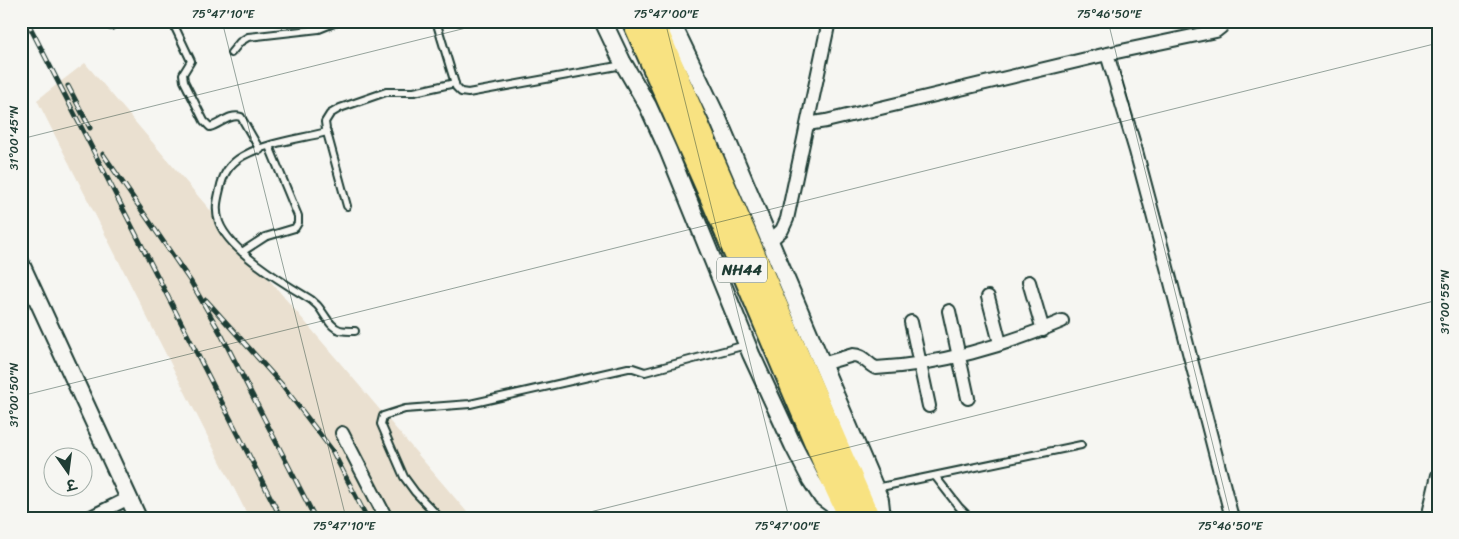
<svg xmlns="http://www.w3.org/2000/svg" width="1459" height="539" font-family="Sriracha,'Playpen Sans Deva',sans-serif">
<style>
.built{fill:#eae0d0}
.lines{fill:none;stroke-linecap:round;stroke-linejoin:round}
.service-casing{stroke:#1f3d34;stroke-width:10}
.minor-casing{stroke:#1f3d34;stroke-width:16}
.tertiary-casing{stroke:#1f3d34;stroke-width:20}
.trunk-casing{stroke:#1f3d34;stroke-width:25}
.service{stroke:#f6f6f2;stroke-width:6}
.minor{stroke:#f6f6f2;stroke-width:12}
.tertiary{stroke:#f6f6f2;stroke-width:16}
.trunk{stroke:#f8e281;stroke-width:21}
.rail-casing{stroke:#1f3d34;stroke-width:5}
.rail{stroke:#f6f6f2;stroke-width:3;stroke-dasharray:9;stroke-linecap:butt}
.ticks{fill:none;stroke:#1f3d34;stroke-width:1;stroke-opacity:0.45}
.labels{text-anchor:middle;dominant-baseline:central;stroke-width:4;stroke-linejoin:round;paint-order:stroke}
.shield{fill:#f6f6f2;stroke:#60746d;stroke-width:1}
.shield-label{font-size:15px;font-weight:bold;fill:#1f3d34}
.neatline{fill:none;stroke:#1f3d34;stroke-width:2}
.ticks-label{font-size:12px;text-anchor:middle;fill:#1f3d34}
</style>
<rect width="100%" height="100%" fill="#f6f6f2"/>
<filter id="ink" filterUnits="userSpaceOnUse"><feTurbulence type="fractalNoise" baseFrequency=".02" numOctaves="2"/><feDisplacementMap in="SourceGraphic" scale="10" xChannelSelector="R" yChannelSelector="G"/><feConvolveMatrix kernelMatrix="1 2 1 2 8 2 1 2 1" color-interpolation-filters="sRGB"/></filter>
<g filter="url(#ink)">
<path class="built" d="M85,63L472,518H249L37,100Z"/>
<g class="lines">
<g class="service-casing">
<path id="service" d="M172,21L191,61L183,74L184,81L204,121L210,127C220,124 231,113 241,117L260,150
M436,21L456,87L461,92L468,93L623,65
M111,26L118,21
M231,53L240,42L248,37L319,29L339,21
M327,132C300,139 268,142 243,156C229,164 223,174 220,189C217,201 215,210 219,222C229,250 280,281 305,296C309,298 313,301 317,305C324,312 329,327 340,330C344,331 350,331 355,331
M347,206L326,129L325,122L330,114L340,108L386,92H414L455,83
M242,252L265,237L295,228L298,223V216L269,146
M935,476L959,507L970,518
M876,488L1081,445
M440,518L415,492L404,477L381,424L383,416L405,409L470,404L628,368H633L645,372L746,345"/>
</g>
<g class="minor-casing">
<path id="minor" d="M1107,54L1136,151L1169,275L1232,518
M807,124L826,121L1107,54L1216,31L1221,27L1224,21
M771,240L782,230L787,219L829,21
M1029,282L1043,330
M988,297L1000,343
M949,311L968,398
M911,322L929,406
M822,364L853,355C863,355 867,364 876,368C938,365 1005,346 1062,321
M342,433L386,518
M89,518L129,498
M1428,518L1438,475"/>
</g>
<g class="tertiary-casing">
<path id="tertiary" d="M603,21L622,61L648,106L668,150L751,354L793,445L811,480L822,497L848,516
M671,21L718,119L880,500L882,518
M21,264L138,518"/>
</g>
<g class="trunk-casing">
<path id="trunk" d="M633,21L710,195L823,461L850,518
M653,21L869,518"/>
</g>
<use href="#service" class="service"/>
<use href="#minor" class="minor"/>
<use href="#tertiary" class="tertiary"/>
<use href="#trunk" class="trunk"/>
<g class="rail-casing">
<path id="rail" d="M27,21L281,518
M68,86L90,128
M103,154L191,282L221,334L315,518
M206,300L283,386L332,450L367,518"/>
</g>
<use href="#rail" class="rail"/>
</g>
</g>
<path class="ticks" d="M222,21L346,518M665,21L789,518M1108,21L1231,518M21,139L494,21M21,396L1438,43M566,518L1438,300"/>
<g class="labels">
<rect class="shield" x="717" y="257.5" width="50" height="25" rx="4"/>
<g class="shield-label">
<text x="742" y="270">NH44</text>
</g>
</g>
<rect width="1459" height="539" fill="none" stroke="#f6f6f2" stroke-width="55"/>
<g transform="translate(68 472) rotate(166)"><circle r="24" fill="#f6f6f2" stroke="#a0aca6"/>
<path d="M0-4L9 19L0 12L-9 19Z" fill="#1f3d34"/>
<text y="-8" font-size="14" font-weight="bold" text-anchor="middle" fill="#1f3d34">उ</text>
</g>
<rect x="28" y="28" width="1404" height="484" class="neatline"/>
<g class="ticks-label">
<text x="223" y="18">75°47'10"E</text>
<text x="666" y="18">75°47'00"E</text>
<text x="1109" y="18">75°46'50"E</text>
<text transform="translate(14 138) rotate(-90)" y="4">31°00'45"N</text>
<text transform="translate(1445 302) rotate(-90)" y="4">31°00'55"N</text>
<text transform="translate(14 395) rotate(-90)" y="4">31°00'50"N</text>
<text x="344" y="530">75°47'10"E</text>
<text x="787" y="530">75°47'00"E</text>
<text x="1230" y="530">75°46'50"E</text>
</g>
</svg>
